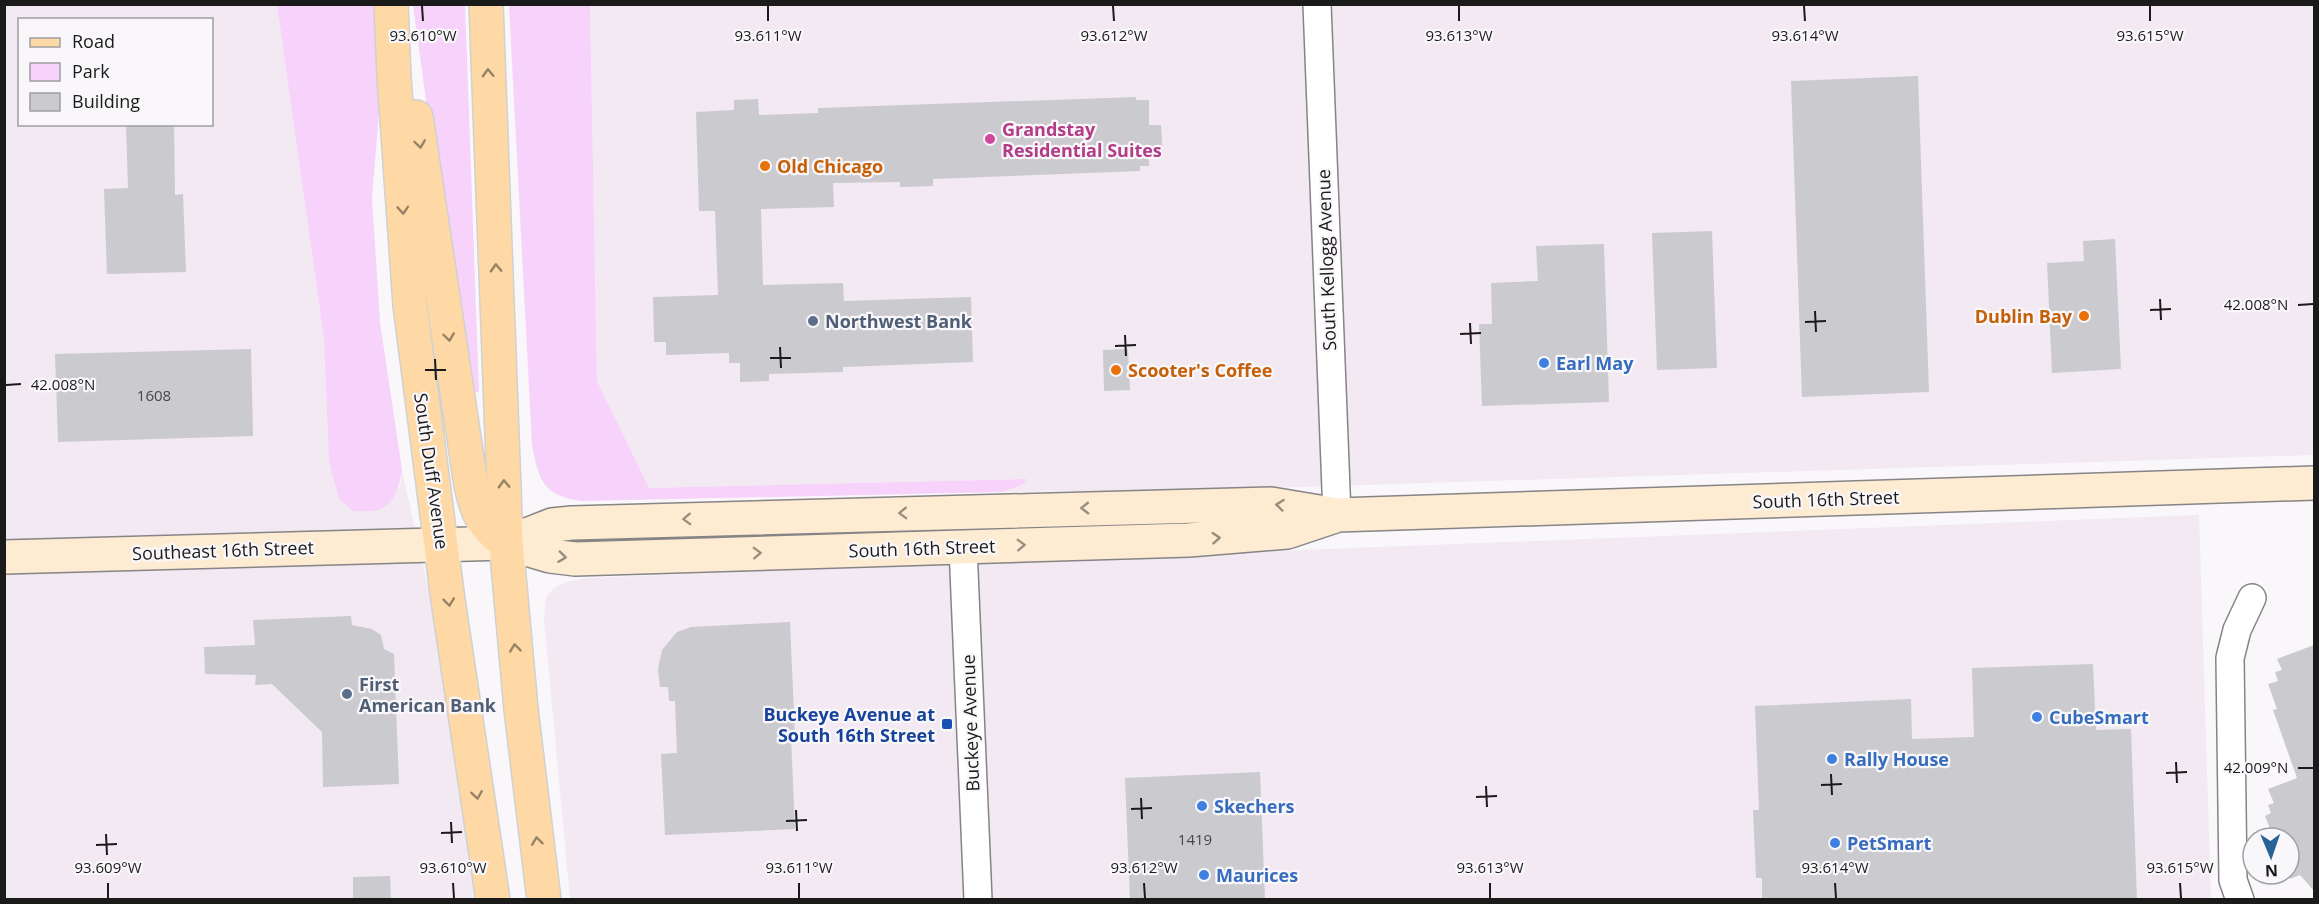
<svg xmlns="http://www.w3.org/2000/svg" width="2319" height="904" font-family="'Open Sans',sans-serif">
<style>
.built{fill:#f2e9f2;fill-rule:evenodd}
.green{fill:#f7d2fa}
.building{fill:#cbcace}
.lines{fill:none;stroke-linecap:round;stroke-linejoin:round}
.minor-casing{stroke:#868486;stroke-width:30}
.secondary-casing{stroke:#868486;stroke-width:36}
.primary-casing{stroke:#d1d1d1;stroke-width:36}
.minor{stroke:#fff;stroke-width:27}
.secondary{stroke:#feecd2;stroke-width:33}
.primary{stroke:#fed9a6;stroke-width:33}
.oneway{stroke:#988367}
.oneway2{stroke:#988e80}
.ticks{fill:none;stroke:#1b1a1b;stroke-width:2}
.hotel-dot{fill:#d1479c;stroke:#f9f7fa;stroke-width:2}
.food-dot{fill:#e8710a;stroke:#f9f7fa;stroke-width:2}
.service-dot{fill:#5c6f8a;stroke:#f9f7fa;stroke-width:2}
.shop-dot{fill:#3f7fe0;stroke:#f9f7fa;stroke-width:2}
.transit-dot{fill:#1a4fb4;stroke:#f9f7fa;stroke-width:2}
.labels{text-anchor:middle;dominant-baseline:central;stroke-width:4.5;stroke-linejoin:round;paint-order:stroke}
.number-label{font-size:15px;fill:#474648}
.hotel-label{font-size:18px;font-weight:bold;fill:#b23c85;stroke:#f9f7fa;text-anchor:start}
.food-label{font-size:18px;font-weight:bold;fill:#c56008;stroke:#f9f7fa;text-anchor:start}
.street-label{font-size:18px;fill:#1b1a1b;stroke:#f9f7fa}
.service-label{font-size:18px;font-weight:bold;fill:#4e5e75;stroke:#f9f7fa;text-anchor:start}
.shop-label{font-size:18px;font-weight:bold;fill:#366cbe;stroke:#f9f7fa;text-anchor:start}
.transit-label{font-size:18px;font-weight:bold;fill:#164399;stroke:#f9f7fa;text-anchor:end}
.ticks-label{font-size:15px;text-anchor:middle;fill:#1b1a1b;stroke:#f9f7fa;stroke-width:4.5;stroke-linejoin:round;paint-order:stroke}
</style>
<rect width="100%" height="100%" fill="#f9f7fa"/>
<path class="built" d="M5,5H277L324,339L329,462L339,499L353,511L400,487L402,470L436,623L478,899L5,900ZM20,20H212V124H20Z
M590,5H2314V455L1204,490L1002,492L1022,485L1026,479L649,488L597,381Z
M2199,515L2211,899H570L544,619L546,597L554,588L566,582L587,578Z"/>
<path class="green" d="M277,5H375L379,112L372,198L380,322L402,470C400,485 394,505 378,510C370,512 361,511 353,511L339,499L329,462L324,339Z
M413,5H465L479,392L466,393Z
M509,5H590L597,381L649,488L1027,479L1022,485L1002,492L582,501C544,496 539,482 532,445Z"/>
<path class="building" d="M1918,76L1929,392L1802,397L1791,81Z
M1136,97V100H1149V125H1161L1163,157L1149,158V166H1140V171L933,179V186L900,187V182L833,183L834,207L761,209L763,285L843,283L844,301L971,297L973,362L843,367V372L769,374V381L740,382V363H729V353L666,355V342H654L653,297L718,295L715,211H699L696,112L734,110V100L758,99L759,115L818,113V108Z
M126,124H174L175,195L183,194L186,272L107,274L104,189L128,188Z
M1712,231L1717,368L1657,370L1652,233Z
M2115,239L2121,369L2052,373L2047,263L2084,261L2083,241Z
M1604,244L1609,402L1482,406L1479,324H1492L1491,283L1538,281L1536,246Z
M251,349L253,436L58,442L55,354Z
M1128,349L1130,390L1104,391L1103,350Z
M351,616L352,625L372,629L381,635L384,649L394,654L399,784L323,787L322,732L272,684L255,685L256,675L205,674L204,647L255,645L253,620Z
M790,622L795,737H791L795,829L665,835L661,754L677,753L675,701H669L668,687H660L658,669L662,650L677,632L691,627Z
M2314,645V891L2300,875L2290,879L2288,874L2289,838H2274L2265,816L2271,813L2268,805L2274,803L2268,789L2297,778L2273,710L2277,709L2268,684L2278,681L2275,672L2282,670L2277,659Z
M2093,664L2096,730L2131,729L2137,900H1762V878H1756L1753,810H1759L1755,706L1911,699L1912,739L1974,737L1972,668Z
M1260,772L1265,900H1130L1125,778Z
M390,876L391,900H353V877Z"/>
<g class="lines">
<g class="minor-casing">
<path id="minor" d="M1317,4L1337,515
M963,547L978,900
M2240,900L2233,880L2230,658L2237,630L2252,598"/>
</g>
<g class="secondary-casing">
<path id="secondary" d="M506,543L552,525L572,523L1271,504L1337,515L2314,483
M4,557L506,543L550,556L575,559L1189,540L1287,532L1335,516"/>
</g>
<g class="primary-casing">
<path id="primary" d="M391,4L394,77L410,305L448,600L493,900
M486,4L506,543L521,709L544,900
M416,117L471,485C477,513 483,526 506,543"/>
</g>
<use href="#minor" class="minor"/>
<use href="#secondary" class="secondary"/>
<use href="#primary" class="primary"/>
</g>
<defs><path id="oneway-chevron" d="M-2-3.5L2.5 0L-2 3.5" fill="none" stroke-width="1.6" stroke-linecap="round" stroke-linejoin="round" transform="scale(1.5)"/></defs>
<g class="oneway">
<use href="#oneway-chevron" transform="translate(488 73) rotate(-92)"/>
<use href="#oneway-chevron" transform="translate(420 144) rotate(82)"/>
<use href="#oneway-chevron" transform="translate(403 210) rotate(86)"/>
<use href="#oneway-chevron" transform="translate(496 268) rotate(-92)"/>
<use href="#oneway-chevron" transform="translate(449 337) rotate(82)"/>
<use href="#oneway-chevron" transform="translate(504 484) rotate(-92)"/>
<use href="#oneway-chevron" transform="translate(449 602) rotate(83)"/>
<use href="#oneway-chevron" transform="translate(515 648) rotate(-96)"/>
<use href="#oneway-chevron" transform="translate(477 795) rotate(81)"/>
<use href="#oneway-chevron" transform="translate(537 841) rotate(-97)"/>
</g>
<g class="oneway2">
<use href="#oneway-chevron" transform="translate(1280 505) rotate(-174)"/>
<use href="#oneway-chevron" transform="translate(1085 508) rotate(179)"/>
<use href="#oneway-chevron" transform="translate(903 513) rotate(178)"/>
<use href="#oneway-chevron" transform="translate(687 519) rotate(178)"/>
<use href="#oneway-chevron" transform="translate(1216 538) rotate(-4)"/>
<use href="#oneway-chevron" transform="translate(1021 545) rotate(-2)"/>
<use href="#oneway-chevron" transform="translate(757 553) rotate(-2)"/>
<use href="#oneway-chevron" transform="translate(562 557) rotate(7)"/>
</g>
<path class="ticks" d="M422,6L423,21M768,6V21M1113,6L1114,21M1459,6V21M1804,6L1805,21M2150,6V21M2160,299L2161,320M2298,305L2313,304M2150,310L2171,309M1815,311L1816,332M1805,322L1826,321M1470,323L1471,344M1460,334L1481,333M1125,335L1126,356M1115,346L1136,345M780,347L781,368M770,358H791M435,359L436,380M425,370H446M6,385L21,384M2176,762L2177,783M2298,768H2313M2166,773L2187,772M1831,774L1832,795M1821,785L1842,784M1486,786L1487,807M1476,797L1497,796M1141,798L1142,819M1131,809L1152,808M796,810L797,831M786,821L807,820M451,822L452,843M441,833L462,832M106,834L107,855M96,845L117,844M108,883V898M453,883L454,898M799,883V898M1144,883L1145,898M1490,883V898M1835,883L1836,898M2180,883L2181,898"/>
<circle class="hotel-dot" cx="990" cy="139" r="6"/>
<g class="food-dot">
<circle cx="765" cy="166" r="6"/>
<circle cx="2084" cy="316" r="6"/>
<circle cx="1116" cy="370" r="6"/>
</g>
<g class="service-dot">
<circle cx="813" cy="321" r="6"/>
<circle cx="347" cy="694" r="6"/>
</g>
<g class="shop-dot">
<circle cx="1544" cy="363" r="6"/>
<circle cx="2037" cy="717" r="6"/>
<circle cx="1832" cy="759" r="6"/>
<circle cx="1202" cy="806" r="6"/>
<circle cx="1835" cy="843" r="6"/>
<circle cx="1204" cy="875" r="6"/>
</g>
<rect class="transit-dot" x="941" y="718" width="12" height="12" rx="3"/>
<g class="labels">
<g class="number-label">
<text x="154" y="395">1608</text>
<text x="1195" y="839">1419</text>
</g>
<g class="hotel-label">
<text x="1002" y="129">Grandstay<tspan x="1002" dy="21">Residential Suites</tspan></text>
</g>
<g class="food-label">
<text x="777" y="166">Old Chicago</text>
<text x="2072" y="316" text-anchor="end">Dublin Bay</text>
<text x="1128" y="370">Scooter's Coffee</text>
</g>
<g class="street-label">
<text transform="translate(1326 260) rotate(-92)">South Kellogg Avenue</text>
<text transform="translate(432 471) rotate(82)">South Duff Avenue</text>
<text transform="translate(1826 499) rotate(-2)">South 16th Street</text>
<text transform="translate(922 548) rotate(-2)">South 16th Street</text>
<text transform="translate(223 550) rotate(-2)">Southeast 16th Street</text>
<text transform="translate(970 723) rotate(-92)">Buckeye Avenue</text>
</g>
<g class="service-label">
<text x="825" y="321">Northwest Bank</text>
<text x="359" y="684">First<tspan x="359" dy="21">American Bank</tspan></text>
</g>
<g class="shop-label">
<text x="1556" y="363">Earl May</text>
<text x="2049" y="717">CubeSmart</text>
<text x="1844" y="759">Rally House</text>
<text x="1214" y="806">Skechers</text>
<text x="1847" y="843">PetSmart</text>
<text x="1216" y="875">Maurices</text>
</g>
<g class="transit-label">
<text x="935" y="714">Buckeye Avenue at<tspan x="935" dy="21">South 16th Street</tspan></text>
</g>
</g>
<g class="ticks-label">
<text x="423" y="41">93.610°W</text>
<text x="768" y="41">93.611°W</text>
<text x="1114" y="41">93.612°W</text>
<text x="1459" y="41">93.613°W</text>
<text x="1805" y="41">93.614°W</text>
<text x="2150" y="41">93.615°W</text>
<text x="2256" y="310">42.008°N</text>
<text x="63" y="390">42.008°N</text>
<text x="2256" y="773">42.009°N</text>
<text x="108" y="873">93.609°W</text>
<text x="453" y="873">93.610°W</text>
<text x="799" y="873">93.611°W</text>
<text x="1144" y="873">93.612°W</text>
<text x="1490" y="873">93.613°W</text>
<text x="1835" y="873">93.614°W</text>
<text x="2180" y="873">93.615°W</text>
</g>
<rect width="2319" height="904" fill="none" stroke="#1b1a1b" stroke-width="12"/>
<rect x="18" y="18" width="195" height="108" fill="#f9f7fa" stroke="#a09fa1" stroke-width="1.5"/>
<rect x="30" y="38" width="30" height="9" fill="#fed9a6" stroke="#a09fa1" stroke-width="1.5"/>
<text x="72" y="48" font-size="18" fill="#1b1a1b">Road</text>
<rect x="30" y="63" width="30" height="18" fill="#f7d2fa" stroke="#a09fa1" stroke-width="1.5"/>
<text x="72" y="78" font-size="18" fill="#1b1a1b">Park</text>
<rect x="30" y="93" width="30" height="18" fill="#cbcace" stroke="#a09fa1" stroke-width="1.5"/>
<text x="72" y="108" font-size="18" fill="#1b1a1b">Building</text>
<g transform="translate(2271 856) rotate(178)"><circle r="28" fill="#f9f7fa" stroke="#a09fa1" stroke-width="1.5"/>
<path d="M0-4.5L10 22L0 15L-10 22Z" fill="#276299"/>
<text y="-9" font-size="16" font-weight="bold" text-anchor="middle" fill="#1b1a1b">N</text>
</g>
</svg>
